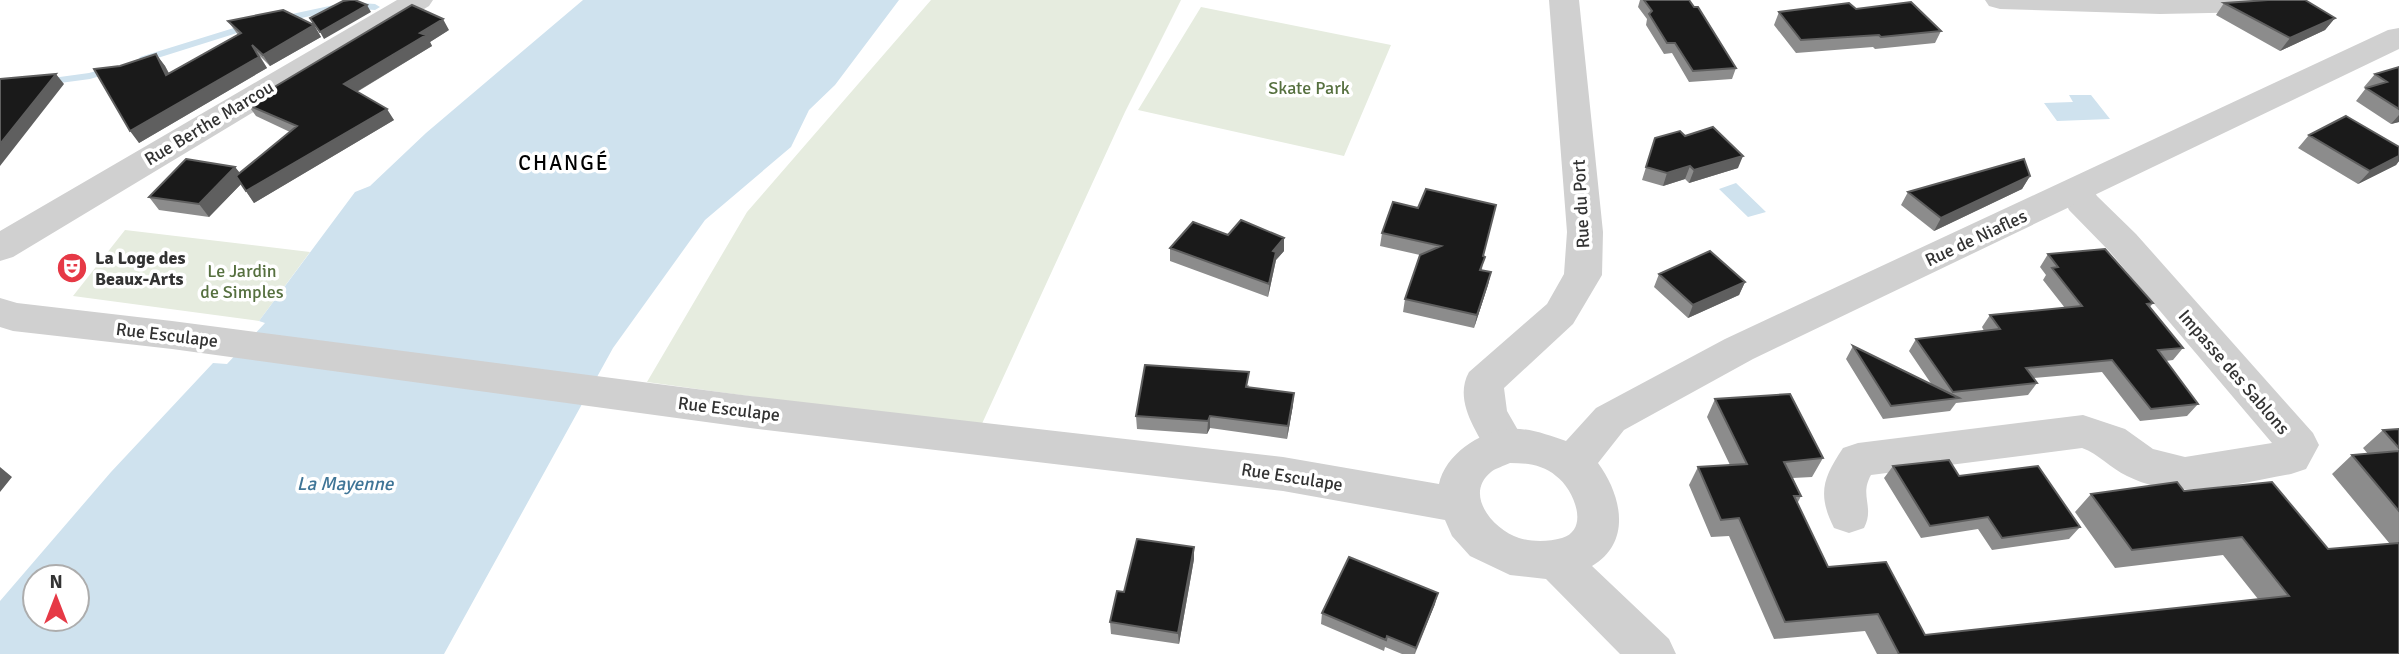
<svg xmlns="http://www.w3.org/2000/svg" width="2399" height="654" font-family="Signika,sans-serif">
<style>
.green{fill:#e6ecdf}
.water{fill:#cfe2ee;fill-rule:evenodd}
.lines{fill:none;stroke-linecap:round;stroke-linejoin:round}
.stream{fill:#cfe2ee;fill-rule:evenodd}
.minor{fill:#d0d0d0;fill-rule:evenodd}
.tertiary{fill:#d0d0d0;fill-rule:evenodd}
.wall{fill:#8c8c8c}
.shaded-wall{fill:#5f5f5f}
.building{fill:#1a1a1a;stroke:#5f5f5f;stroke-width:2}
.labels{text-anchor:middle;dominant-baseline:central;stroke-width:7;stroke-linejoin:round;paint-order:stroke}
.park-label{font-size:18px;fill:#56703f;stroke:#fff}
.street-label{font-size:18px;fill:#333;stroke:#fff}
.poi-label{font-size:18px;font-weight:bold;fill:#333;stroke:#fff;text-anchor:start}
.water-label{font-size:19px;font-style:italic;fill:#3f7597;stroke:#fff}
.quarter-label{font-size:21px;letter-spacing:2px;fill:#000;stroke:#fff}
</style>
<rect width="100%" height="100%" fill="#fff"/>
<path class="green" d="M931,0H1181L1125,112L980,428L647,382L747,212Z
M1201,7L1391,45L1344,156L1138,110Z
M125,230L310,252L259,321L73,296Z"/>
<path class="water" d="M583,0H899L835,85L809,110L791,147L705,220L613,348L444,654H0V601L111,472L213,363L227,364L265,323L259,321L355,192L370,186L426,133ZM35,577H77V619H35Z
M2069,95H2091L2110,119L2057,121L2044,103L2073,102Z
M1736,183L1766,212L1748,217L1719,189Z"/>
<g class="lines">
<path class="stream" d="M348,2L375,4L380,7L375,10L348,8L278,23L273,20L278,17Z
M250,23L253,24V28L148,61H140L139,59L140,57Z
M113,66L118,69L117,71L90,79L45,85L40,82L45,79L89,73Z"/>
<path class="minor" d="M1549,0H1579L1603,232L1602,275L1573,324L1504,388L1507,411L1527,446L1521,458L1506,463L1491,458C1477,432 1453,401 1469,372L1547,304L1564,274L1567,232Z
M1985,0H2285L2281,6L2258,12L2160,14L2000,9L1989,6Z
M2077,179L2089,183L2097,196L2136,234L2313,433L2319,445L2306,469L2291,474C2238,483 2178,502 2127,476C2110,468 2099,454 2082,448L1871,475C1859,496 1875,507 1864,528L1849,533L1834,528C1817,494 1823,478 1843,448L1858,443L2083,415L2125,429L2153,449L2185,457L2272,443L2110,252L2069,210L2060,191L2065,183Z"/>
<path class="tertiary" d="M397,0H433L429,6L13,257L0,261V231Z
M2399,28V49L1753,359L1624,430L1598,463C1621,494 1633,542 1592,566L1669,639L1676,654H1620L1546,579L1510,575L1470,556L1452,536L1445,520L1283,491L750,428L172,349L13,331L0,327V298L17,303L172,321L750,396L1283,457L1439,484C1445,455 1479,432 1508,429C1527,427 1548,435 1566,441L1596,408L1725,339L2388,30ZM1510,463C1527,463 1543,465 1556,476C1573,488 1591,529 1562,538C1548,542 1532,542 1519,538C1494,530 1463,495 1491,472C1496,468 1504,466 1510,463Z"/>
</g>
<path class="wall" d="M1640,0H1689L1736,68L1732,79L1689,82L1672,53L1664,54L1646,25L1647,19L1638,7Z
M2224,3L2335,18L2325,30L2280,51L2216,15Z
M1856,9L1941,31L1935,43L1875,49L1873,47L1796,53L1774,25L1779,12Z
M228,21L314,25L321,37L270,66L260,56L267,68L139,143L120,66L156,54L165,66L169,73L238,35Z
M449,30L430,42L432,46L357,92L394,120L254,203L241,184L209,217L159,210L149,197L235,167L240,173L290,132L256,116L248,105Z
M2399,67V122L2391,124L2356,101L2366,88L2364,87L2375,74Z
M2309,135L2399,147V161L2396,165L2358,184L2298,148Z
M1685,136L1738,168L1689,183L1685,179L1663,186L1642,180L1655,138Z
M2030,176L2022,189L1934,231L1901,205L1908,192Z
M1382,233L1483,256L1482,270L1491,272L1488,285L1474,328L1403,312L1405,299L1420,255L1380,246Z
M1228,235L1284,251L1276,260L1268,297L1170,261V248Z
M2048,254L2153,303L2150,307L2183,348L2173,360L2166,361L2198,404L2187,416L2140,421L2102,372L2034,378L2037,383L2028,395L1956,403L1950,411L1883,419L1846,359L1853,346L1932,385L1909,351L1916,339L1984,331L1982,327L1990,315L2065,308L2043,280L2046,275L2040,267Z
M1659,274L1745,282L1739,295L1688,318L1654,287Z
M1249,385L1248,387L1293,405L1287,439L1210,428L1207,434L1137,429L1136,416Z
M1715,399L1823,458L1812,477L1793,478L1801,496L1797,504L1828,567L1925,635L2258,599L2223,555L2115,568L2075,512L2091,494L2184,491L2328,549L2390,544L2332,474L2352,455L2368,454L2363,448L2383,430L2399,429V654H1877L1865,631L1774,639L1729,536L1711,537L1689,485L1698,467L1730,465L1707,417Z
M1893,466L1959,476L2080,527L2069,539L1992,550L1978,529L1921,538L1884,478Z
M1194,559L1179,644L1111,634L1110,622L1124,592Z
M1435,604L1415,654H1402L1385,647L1384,651L1321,624L1322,613Z"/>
<path class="shaded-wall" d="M367,5L371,12L324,39L320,32Z
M2335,18L2325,30L2280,51L2290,38Z
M443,19L449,30L430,42L432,46L351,95L344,84L420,33Z
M314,25L321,37L270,66L263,55Z
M252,45L267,68L139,143L130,131Z
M156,54L165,66L175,86L166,75Z
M56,74L64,84L0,166V144Z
M387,109L394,120L254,203L246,191Z
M2399,115V122L2391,124Z
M1743,156L1738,168L1689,183L1694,170Z
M2399,156V161L2396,165L2358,184L2370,171Z
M1690,166L1685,179L1663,186L1667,173Z
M235,167L245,180L209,217L199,204Z
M2030,176L2022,189L1934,231L1941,218Z
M1284,238V251L1276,260L1268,297L1273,251Z
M1491,272L1488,285L1474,328L1477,315Z
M1745,282L1739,295L1688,318L1693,305Z
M1294,393L1293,405L1287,439L1288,426Z
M1210,416V428L1207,434L1208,421Z
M0,467L12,477L0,492Z
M1194,547V559L1179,644L1178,633Z
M1438,593L1435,604L1414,654L1416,648Z"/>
<path class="building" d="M350,0H355L367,5L320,32L310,18L343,1Z
M1644,0H1689L1694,7H1698L1736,68L1693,71L1675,43H1667L1649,14L1652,11Z
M2268,0H2305L2335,18L2290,38L2224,3Z
M1911,2L1941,31L1881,37L1879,35L1801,40L1779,12L1849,3L1856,9Z
M412,5L443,19L420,33L426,35L344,84L387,109L246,191L236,176L297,126L248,105L256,98Z
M283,10L314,25L263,55L252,45L259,57L130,131L94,69L120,66L156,54L166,75L241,33L228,21Z
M2399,67V109L2366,88L2387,82L2375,74Z
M56,74L0,144V79Z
M2346,116L2399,147V156L2370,171L2309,135Z
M1713,127L1743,156L1694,170L1690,166L1667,173L1646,167L1655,138L1680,131L1685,136Z
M186,159L235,167L199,204L149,197Z
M2024,159L2030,176L1941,218L1908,192Z
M1426,189L1496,205L1483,256L1485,257L1480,270L1491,272L1477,315L1405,299L1420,255L1441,246L1382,233L1393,202L1418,208Z
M1241,220L1284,238L1273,251L1276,252L1269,284L1170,248L1193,222L1228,235Z
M2105,249L2153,303L2147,304L2183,348L2158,350L2198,404L2151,409L2112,360L2026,368L2037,383L1953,392L1916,339L2000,329L1990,315L2082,306L2052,268L2058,267L2048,254Z
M1710,251L1745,282L1693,305L1659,274Z
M1853,346L1959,398L1891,406Z
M1145,365L1249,372L1246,387L1294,393L1288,426L1210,416L1208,421L1136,416Z
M1790,394L1823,458L1784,462L1801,496H1794L1828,567L1886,562L1925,635L2289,596L2242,537L2132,550L2091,494L2177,482L2184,491L2272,482L2328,549L2399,543V654H1899L1878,614L1785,622L1739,518L1721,520L1698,467L1747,464L1715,399Z
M2399,429V448L2383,430Z
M2399,451V511L2352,455Z
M1949,460L1959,476L2038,466L2080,527L2002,538L1988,517L1930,526L1893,466Z
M1137,539L1194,547L1178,633L1110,622L1117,591L1124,592Z
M1349,557L1438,593L1416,648L1387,636L1386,640L1322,613Z"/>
<defs>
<g id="theatre-disc" transform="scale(1.575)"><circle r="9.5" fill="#e63946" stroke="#fff"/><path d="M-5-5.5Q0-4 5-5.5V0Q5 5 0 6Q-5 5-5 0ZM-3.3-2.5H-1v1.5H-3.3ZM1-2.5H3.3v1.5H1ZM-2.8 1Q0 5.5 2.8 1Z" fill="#fff"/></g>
</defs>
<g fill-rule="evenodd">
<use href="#theatre-disc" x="72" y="268"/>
</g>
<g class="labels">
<g class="park-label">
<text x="1309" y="88">Skate Park</text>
<text x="242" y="271">Le Jardin<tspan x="242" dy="21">de Simples</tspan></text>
</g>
<g class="street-label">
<text transform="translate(209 123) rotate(-31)">Rue Berthe Marcou</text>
<text transform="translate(1581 204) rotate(-93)">Rue du Port</text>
<text transform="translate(1976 238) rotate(-25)">Rue de Niafles</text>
<text transform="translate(167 335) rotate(7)">Rue Esculape</text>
<text transform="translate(2234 372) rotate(49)">Impasse des Sablons</text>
<text transform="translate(729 409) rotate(7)">Rue Esculape</text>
<text transform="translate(1292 477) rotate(9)">Rue Esculape</text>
</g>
<g class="poi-label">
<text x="95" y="258">La Loge des<tspan x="95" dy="21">Beaux-Arts</tspan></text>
</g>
<g class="water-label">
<text x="345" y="484">La Mayenne</text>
</g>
<g class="quarter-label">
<text x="564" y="163">CHANGÉ</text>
</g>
</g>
<g transform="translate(56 598)"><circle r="33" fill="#ffffff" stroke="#adadad" stroke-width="2"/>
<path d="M0-5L12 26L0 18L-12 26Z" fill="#e63946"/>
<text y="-10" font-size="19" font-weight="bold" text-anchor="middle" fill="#333333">N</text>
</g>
</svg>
